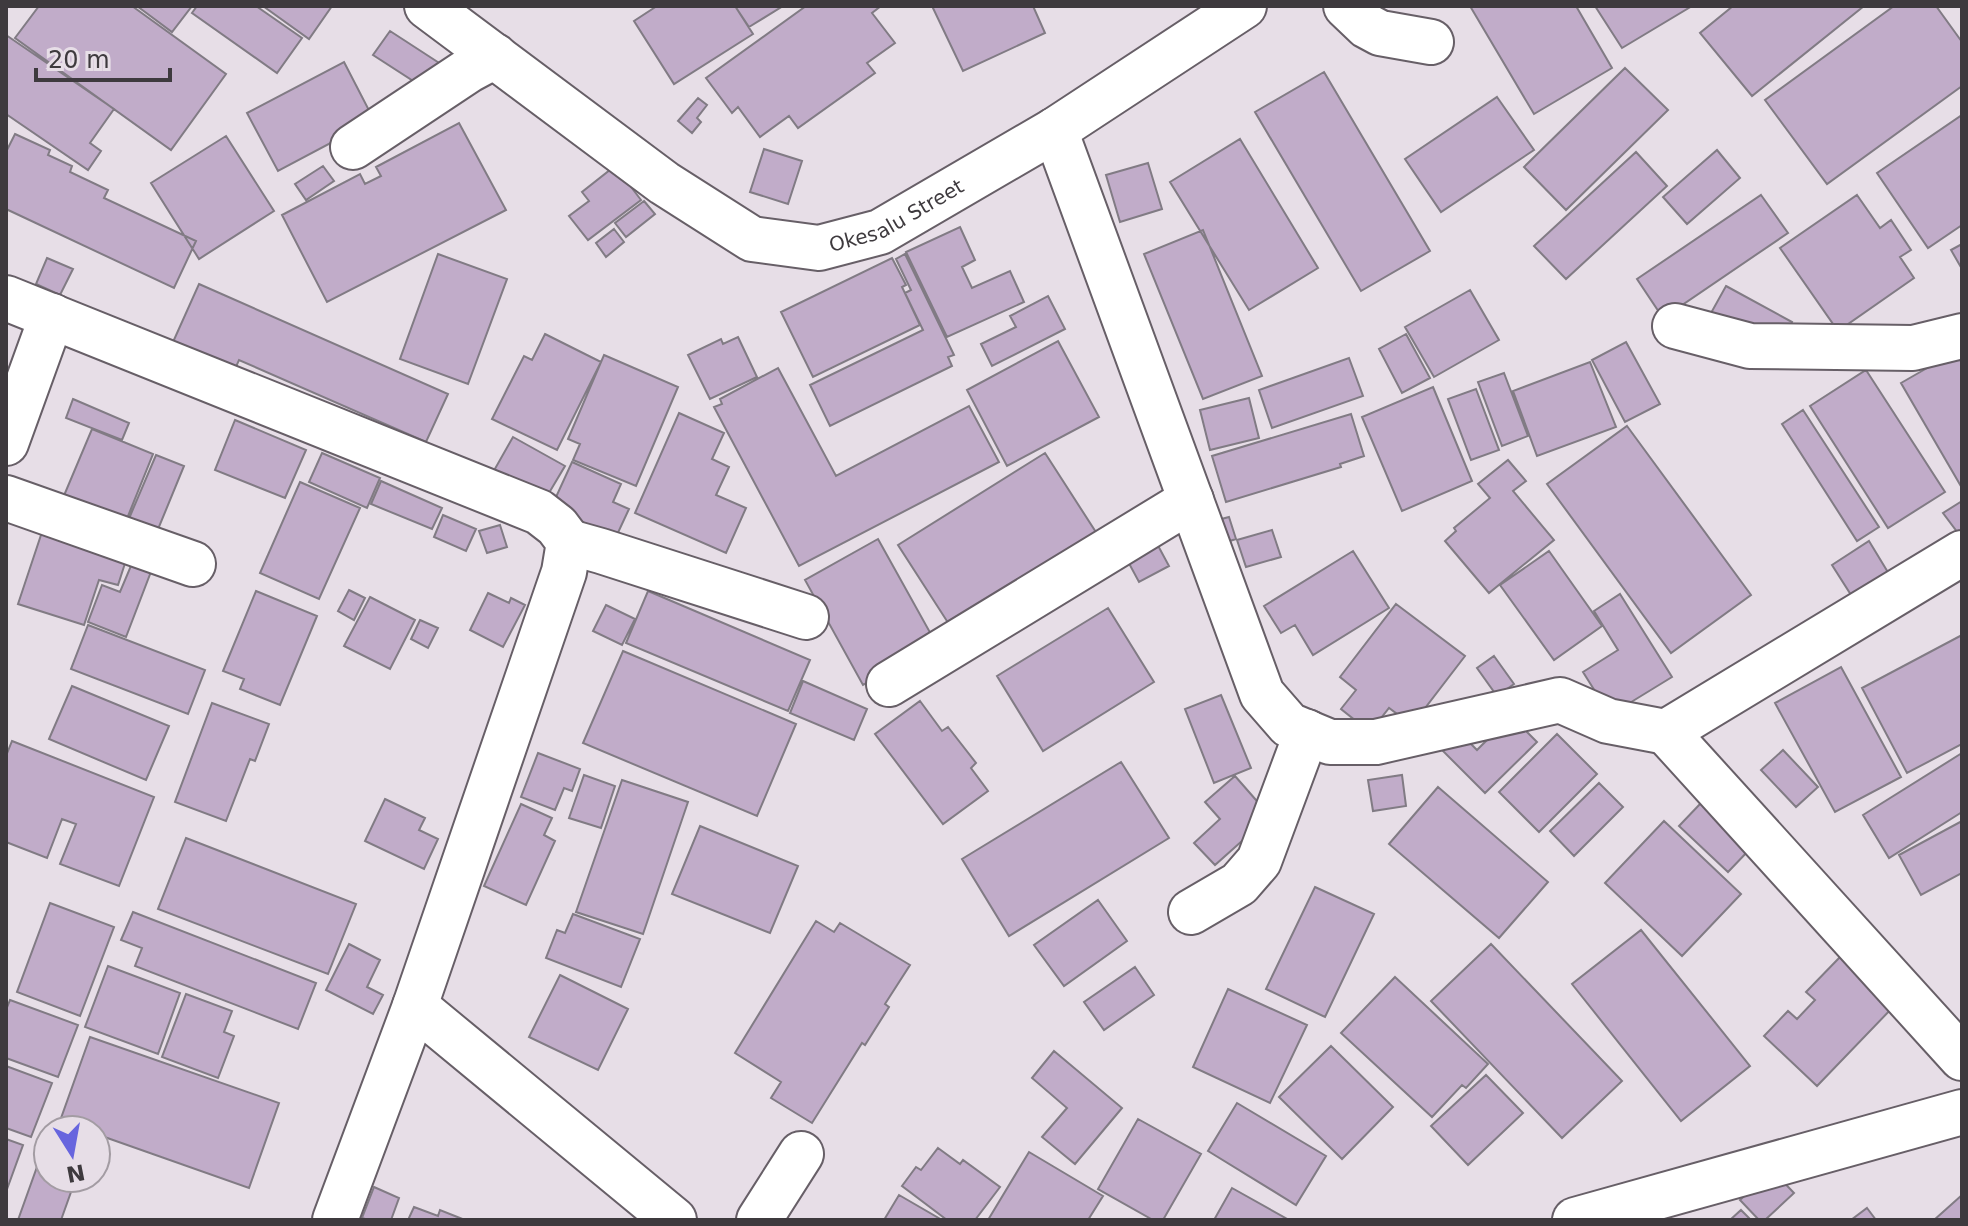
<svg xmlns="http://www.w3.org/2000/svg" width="1968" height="1226" font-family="'DejaVu Sans',sans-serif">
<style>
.building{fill:#c1acc9;stroke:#817b84;stroke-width:2}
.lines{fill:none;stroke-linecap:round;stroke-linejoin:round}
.minor-casing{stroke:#675f67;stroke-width:48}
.minor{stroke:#fff;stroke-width:44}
.labels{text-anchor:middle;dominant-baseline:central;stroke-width:7;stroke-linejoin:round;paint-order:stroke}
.street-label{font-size:20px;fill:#3e3a3e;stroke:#e7dee7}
</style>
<rect width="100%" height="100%" fill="#e7dee7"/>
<path class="building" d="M39,6H132L226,74L171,150L15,38Z
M137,6H192L172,32Z
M197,6H256L302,38L277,73L192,13Z
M263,6H332L309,39Z
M657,6H735L753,34L674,84L634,21Z
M735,6H783L749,27Z
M806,6H881L872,13L895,43L867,63L875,73L798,128L789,116L760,137L738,107L732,113L706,78Z
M932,6H1033L1045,33L963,71Z
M1470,6H1576L1612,68L1534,114Z
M1595,6H1692L1622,48Z
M1733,6H1864L1752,96L1700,33Z
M1894,6H1936L1962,42V86L1827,184L1765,100Z
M390,31L450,70L435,95L373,55Z
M6,35L114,109L90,143L101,151L88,170L6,114Z
M344,62L374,120L278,171L247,113Z
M1625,68L1668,110L1566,210L1524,167Z
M1324,72L1430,251L1361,291L1255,112Z
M1497,97L1534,150L1441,212L1405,159Z
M698,98L707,105L697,118L701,122L692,133L678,121Z
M1962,115V225L1928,248L1877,173Z
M459,123L506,210L327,302L282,215L360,174L365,184L381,176L376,167Z
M15,134L50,150L48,155L72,166L70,172L108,190L104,198L196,241L174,288L6,209V152Z
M226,136L274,211L199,259L151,183Z
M1240,139L1318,268L1249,310L1170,182Z
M764,149L802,161L788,204L750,192Z
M1717,150L1740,178L1687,224L1663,197Z
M1636,152L1667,186L1566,279L1534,246Z
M1148,163L1162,209L1120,222L1106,175Z
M323,166L334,181L306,200L295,184Z
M615,166L641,200L588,240L569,216L589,201L582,192Z
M1761,195L1788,233L1663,318L1637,279Z
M1857,195L1880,228L1891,220L1911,250L1900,257L1914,278L1838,331L1780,248Z
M644,201L655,214L626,237L615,223Z
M960,227L975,260L962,267L972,288L1010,271L1024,302L947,337L906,252Z
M614,229L624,242L606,257L596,243Z
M1203,230L1262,376L1203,399L1144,254Z
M1962,244V269L1951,250Z
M438,254L507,279L468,384L400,359Z
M905,254L954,355L948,357L952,366L830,426L810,385L923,330L905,293L911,290L896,259Z
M47,258L73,269L60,295L36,284Z
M892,258L906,285L902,287L920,325L813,377L781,312Z
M199,284L448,394L426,442L239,360L235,369L173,342Z
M1726,286L1792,322L1771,361L1701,331Z
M1470,290L1499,340L1434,377L1405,327Z
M1048,296L1065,329L992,366L981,344L1016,327L1010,316Z
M545,334L601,362L557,450L492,419L524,356L532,360Z
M1406,334L1430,378L1402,393L1379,349Z
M738,337L757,377L710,399L688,355L721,339L723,344Z
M1058,341L1099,417L1007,466L967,390Z
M1626,342L1660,404L1625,422L1592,360Z
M1955,352L1962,363V488L1901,383Z
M604,355L678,387L636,486L573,460L580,444L568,439Z
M1349,358L1363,396L1272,428L1259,390Z
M1590,362L1616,427L1537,456L1513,391Z
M778,368L836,476L969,406L999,462L799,566L714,407L722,404L720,399Z
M1866,370L1945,492L1888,528L1810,406Z
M1504,373L1528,436L1502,446L1478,382Z
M1433,387L1472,481L1402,511L1362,417Z
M1476,389L1499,450L1471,460L1448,399Z
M1249,398L1259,438L1210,450L1200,410Z
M73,399L129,423L122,440L66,418Z
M1803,410L1879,527L1857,541L1782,424Z
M679,413L724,433L712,459L729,467L716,495L746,508L726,553L635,513Z
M1351,414L1364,456L1340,464L1341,467L1226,502L1212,456Z
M235,420L306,450L285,498L215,470Z
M1627,426L1751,595L1671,653L1547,484Z
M92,429L153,454L122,531L60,505Z
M513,437L565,466L543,503L492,474Z
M322,453L380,478L367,508L309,482Z
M1045,453L1101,540L954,632L898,545Z
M156,455L184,466L154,539L125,528Z
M1508,460L1526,481L1513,491L1554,540L1489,593L1445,541L1456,531L1454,528L1490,498L1478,484Z
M572,462L621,484L613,502L629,509L616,537L551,508Z
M381,481L442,508L432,529L371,504Z
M300,482L360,508L319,599L260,573Z
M1962,501V531L1958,533L1943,513Z
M443,515L476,529L466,551L434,537Z
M1229,517L1236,539L1217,545L1210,522Z
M500,525L507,547L487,553L479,531Z
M44,526L128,554L118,585L99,580L84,625L18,604Z
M1272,530L1281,557L1246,567L1237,540Z
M878,539L937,645L863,685L805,580Z
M1155,540L1169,566L1139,582L1125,556Z
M1869,541L1889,574L1853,598L1832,565Z
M1353,551L1389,608L1313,655L1295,625L1281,633L1264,606Z
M1549,551L1602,626L1554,660L1500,585Z
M133,561L152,569L126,637L88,622L102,585L120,592Z
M349,590L365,598L354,620L338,611Z
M256,591L317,616L280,705L240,689L244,679L223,671Z
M648,591L810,660L788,711L626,643Z
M488,593L509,603L511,598L525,605L503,647L470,630Z
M1620,594L1672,677L1610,715L1583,672L1618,650L1594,611Z
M370,597L415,620L390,669L344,646Z
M1396,604L1465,656L1412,725L1389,708L1370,732L1341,709L1356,690L1340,677Z
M606,605L635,619L622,645L593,631Z
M1108,608L1154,682L1043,751L997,676Z
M420,620L438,628L428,648L411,639Z
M88,625L205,670L188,714L71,669Z
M1962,635V744L1907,773L1862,688Z
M623,651L796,724L757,816L583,743Z
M1494,656L1514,684L1497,696L1477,668Z
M1841,667L1901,777L1835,812L1775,703Z
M803,681L867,709L854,740L790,713Z
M72,686L169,726L146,780L49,739Z
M1221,695L1251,768L1214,783L1185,709Z
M920,701L942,731L948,727L976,763L971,768L988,791L943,824L875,734Z
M212,703L269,724L255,761L250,759L226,821L175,802Z
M1511,716L1537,742L1485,793L1440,748L1457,730L1477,750Z
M1557,734L1597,774L1539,832L1499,792Z
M12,741L154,797L119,886L60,864L76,824L62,819L47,858L6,842V756Z
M1783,750L1818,787L1796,807L1761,770Z
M538,753L580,769L572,791L564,788L555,810L521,797Z
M1962,753V812L1889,858L1863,815Z
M1121,762L1169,838L1009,936L962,859Z
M584,775L615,786L601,828L569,818Z
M1402,775L1406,806L1373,811L1368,780Z
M1235,776L1270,816L1215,865L1194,843L1220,819L1205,802Z
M622,780L688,802L643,934L576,912Z
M1599,783L1623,807L1574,856L1550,831Z
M1438,787L1548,882L1499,938L1389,844Z
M385,799L425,818L419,830L438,839L424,869L365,841Z
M1701,803L1750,849L1728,872L1679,826Z
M521,804L552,818L544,835L555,841L526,905L484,886Z
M1664,821L1741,894L1682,956L1605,883Z
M1962,821V873L1921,895L1899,855Z
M700,826L798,866L770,933L672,894Z
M186,838L356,904L328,974L158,909Z
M1315,887L1374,914L1325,1017L1266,989Z
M1098,900L1127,941L1064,986L1034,945Z
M50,903L114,927L80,1016L17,992Z
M133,912L316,983L298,1029L135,966L142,948L121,940Z
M573,914L640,939L621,987L546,958L557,930L565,933Z
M816,921L834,932L840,923L910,965L885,1004L889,1007L865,1045L862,1043L812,1123L771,1098L781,1082L735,1053Z
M1641,930L1750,1066L1681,1121L1572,984Z
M349,944L380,960L367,987L383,995L373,1014L326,990Z
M1491,944L1622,1081L1562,1138L1431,1001Z
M1842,955L1895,1005L1817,1086L1764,1036L1788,1011L1797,1019L1815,1000L1806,992Z
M108,966L180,993L158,1054L85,1027Z
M1135,967L1154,995L1104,1030L1084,1002Z
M560,975L628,1009L598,1070L529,1037Z
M1395,977L1488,1064L1466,1088L1462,1085L1432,1117L1341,1033Z
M1228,989L1307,1025L1270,1103L1193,1067Z
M186,994L232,1011L224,1032L234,1036L218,1078L162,1057Z
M10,1000L78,1025L58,1077L6,1058V1010Z
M90,1037L279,1103L249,1188L96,1134V1130H85L60,1121Z
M1331,1046L1393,1107L1342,1159L1279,1097Z
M1054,1051L1122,1108L1075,1164L1042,1137L1067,1108L1032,1078Z
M6,1066L52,1083L31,1137L6,1128Z
M1486,1075L1523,1113L1468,1165L1431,1126Z
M1237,1103L1326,1156L1296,1205L1208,1151Z
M1138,1119L1201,1154L1163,1220H1153L1098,1189Z
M6,1139L23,1145L6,1192Z
M938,1148L960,1164L963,1160L1000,1187L975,1220H947L902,1186L916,1167L921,1170Z
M1029,1152L1103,1196L1088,1220H988Z
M42,1153L48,1156V1178H76L61,1220H18Z
M1772,1170L1794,1193L1765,1220H1759L1740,1200Z
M374,1187L399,1198L391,1220H368L362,1218Z
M1232,1188L1289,1220H1214Z
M899,1195L942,1220H884Z
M1962,1195V1220H1934Z
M414,1207L438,1216L440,1210L465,1220H408Z
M1867,1208L1876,1220H1851Z
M1741,1210L1751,1220H1730Z"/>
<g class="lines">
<g class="minor-casing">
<g id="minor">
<path id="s1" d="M427,6L664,183L752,239L819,248L880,232L1055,130L1244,6"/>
<path d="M1346,6L1367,26L1380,33L1431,42"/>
<path d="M1055,130L1262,694L1289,725L1330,742H1376L1560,700L1608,721L1666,732L1962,553"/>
<path d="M353,147L469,70L495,56"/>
<path d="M6,298L539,512L557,526L569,542L564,572L415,1006L335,1220"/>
<path d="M1675,326L1750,346L1913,348L1962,336"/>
<path d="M6,443L52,316"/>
<path d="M6,498L193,564"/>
<path d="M569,542L601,551L806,617"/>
<path d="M889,684L1191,500"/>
<path d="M1666,732L1962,1058"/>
<path d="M1191,912L1239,884L1259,861L1307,732"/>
<path d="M415,1006L674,1220"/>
<path d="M759,1220L801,1154"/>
<path d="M1575,1220L1962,1112"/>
</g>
</g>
<use href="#minor" class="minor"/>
</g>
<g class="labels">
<g class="street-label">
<text stroke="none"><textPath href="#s1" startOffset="552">Okesalu Street</textPath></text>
</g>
</g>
<rect width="1968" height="1226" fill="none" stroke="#3e3a3e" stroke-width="16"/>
<g transform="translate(72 1154) rotate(169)"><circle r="38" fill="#e7dee7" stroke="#a39ca3" stroke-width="2"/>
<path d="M0-6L14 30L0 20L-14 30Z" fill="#6765de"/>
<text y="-12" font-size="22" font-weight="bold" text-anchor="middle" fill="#3e3a3e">N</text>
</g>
<path d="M36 68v12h134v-12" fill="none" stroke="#3e3a3e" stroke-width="4"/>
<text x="48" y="68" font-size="24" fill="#3e3a3e" stroke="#e7dee7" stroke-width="6" paint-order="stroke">20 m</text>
</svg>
